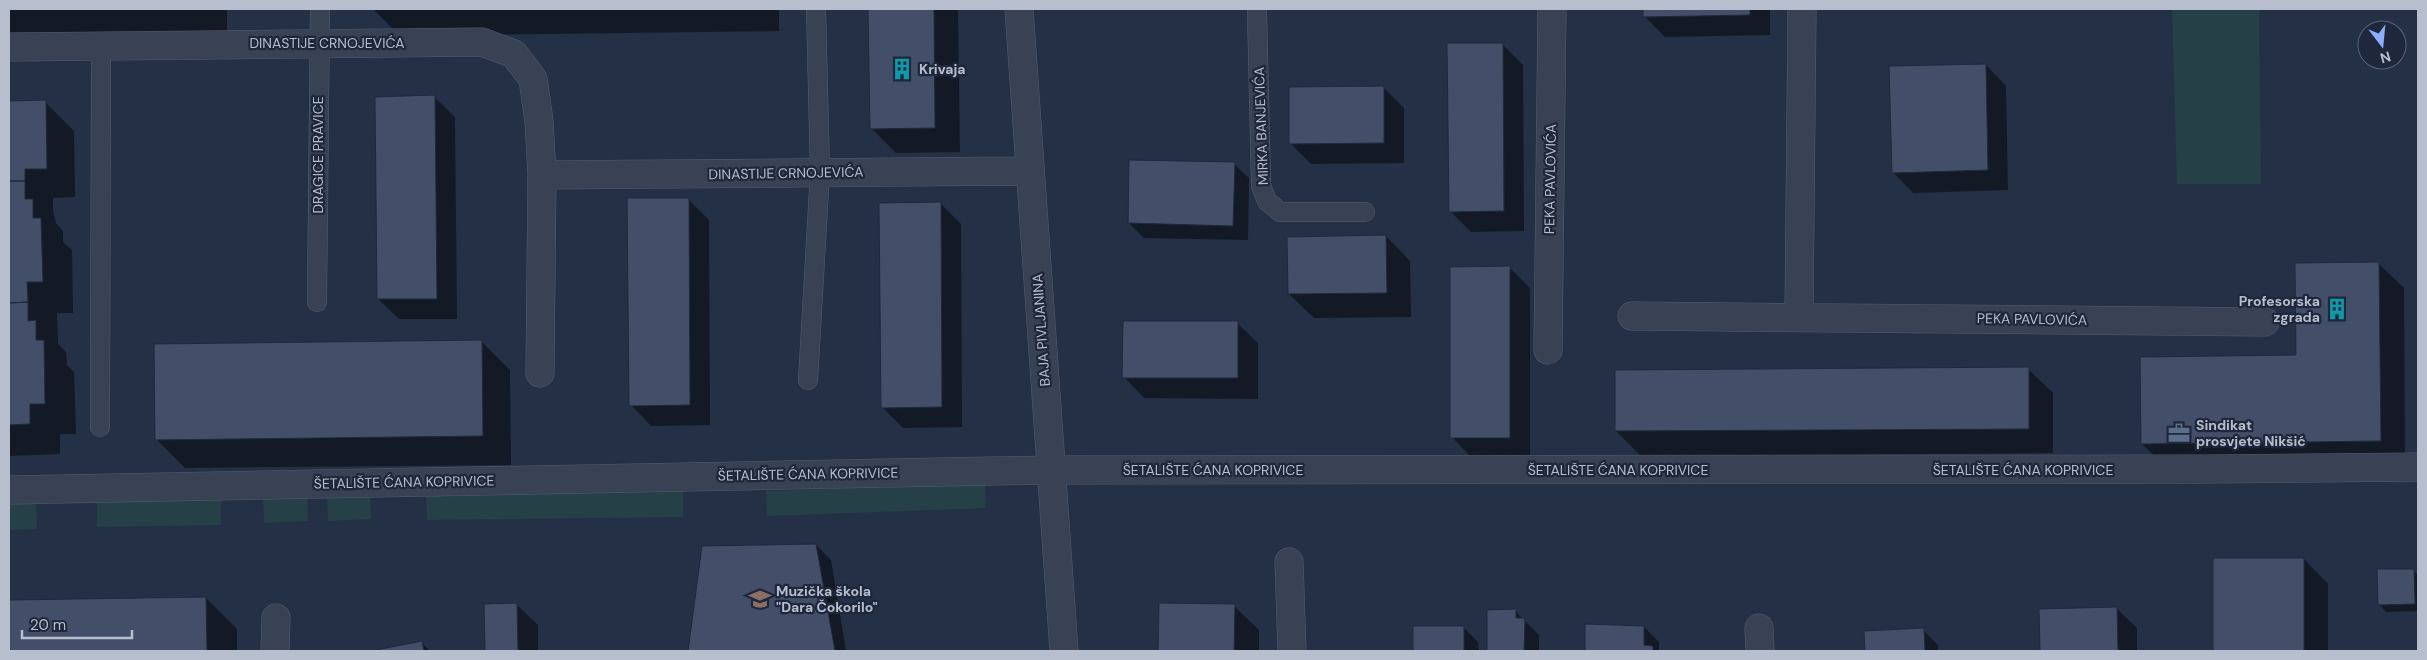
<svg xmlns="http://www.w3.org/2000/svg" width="2427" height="660" font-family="'DM Sans',sans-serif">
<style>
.green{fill:#264047}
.shadow{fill:#0007}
.building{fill:#434f68;stroke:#20293c}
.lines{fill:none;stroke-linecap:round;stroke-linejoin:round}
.service-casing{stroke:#555d6f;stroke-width:20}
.pedestrian-casing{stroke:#555d6f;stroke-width:29}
.minor-casing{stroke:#555d6f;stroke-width:29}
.service{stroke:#394255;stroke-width:19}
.pedestrian{stroke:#394255;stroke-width:28}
.minor{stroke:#394255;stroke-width:28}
.labels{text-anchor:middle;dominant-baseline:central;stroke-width:4.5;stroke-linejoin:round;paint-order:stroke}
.street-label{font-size:14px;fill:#b7bece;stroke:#1e273b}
.poi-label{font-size:14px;font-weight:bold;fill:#b7bece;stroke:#1e273b;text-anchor:start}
</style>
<rect width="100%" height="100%" fill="#243046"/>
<path class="green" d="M2172,9H2259L2261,184H2177Z
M985,484L986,508L767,516L766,491Z
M307,490L308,521L264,523L263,492Z
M370,490L371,519L328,521L327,491Z
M683,490V517L427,520L426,493Z
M221,497V525L97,527V499Z
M36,501L37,529L9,530V502Z"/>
<path class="shadow" d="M9,9H227V31L9,34Z
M373,9H779V31L400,36Z
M870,9H958L960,152L896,153L871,128Z
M1644,9H1770V35L1665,37L1645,17Z
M1502,44L1523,65L1524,231L1471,232L1450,211Z
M1986,65L2006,86L2008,190L1913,193L1893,172Z
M1383,87L1404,108V163L1311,164L1290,143Z
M434,97L455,117L457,319H399L378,299Z
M45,102L74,131L75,197L53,198V211L56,223L63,231V242L72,250L73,313H57L58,344L66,352L67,365L74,372L76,434H60V454L9,456V103Z
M1234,164L1249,178L1248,240L1144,238L1129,223Z
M688,199L709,220L710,425L651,426L631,405Z
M940,203L961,224L962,427L903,428L882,407Z
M1386,236L1410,261L1411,317L1314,318L1289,294Z
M2379,264L2404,288L2405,466L2167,468L2142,444L2297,356Z
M1509,267L1530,288V458H1472L1452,437Z
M1237,323L1258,343V399L1144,398L1124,377Z
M481,341L510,370L511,465L185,468L156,439Z
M2028,369L2053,393V453L1641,456L1616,431Z
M816,545L831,560L846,651H689L703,547Z
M2215,559H2304L2328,584V651H2215Z
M2414,570L2418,575V611L2386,612L2379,604Z
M206,598L237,629V651H9V601Z
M1161,604L1234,606L1259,630V651H1160Z
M486,605H517L538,625V651H487Z
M2116,608L2137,628V651H2041L2040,610Z
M1488,611H1515L1539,635V651H1488Z
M1587,625L1644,627L1659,642V651H1586Z
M1463,627L1478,642L1479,651H1415L1414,628Z
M1923,630L1938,645V651H1866V633Z
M422,643L430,651H378Z"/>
<path class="building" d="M868,9H934L935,128L870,129Z
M1643,9H1750V15L1643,17Z
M1447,43H1503L1504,211L1449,212Z
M1986,64L1988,170L1892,173L1889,66Z
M1384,86V143L1289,144V87Z
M435,95L437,299H377L375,97Z
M46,100L47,169H25V181H9V101Z
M1129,160L1235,162L1233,226L1128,223Z
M9,181H25V199H33V218H41L43,282H27L28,302L9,303Z
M627,198H689L690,405L629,406Z
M941,202L942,407L881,408L879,203Z
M1386,235L1387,293L1288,294L1287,237Z
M2379,262L2381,441L2141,444L2140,357L2296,355L2295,263Z
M1510,266V438H1450V267Z
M28,302V321L36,320V340H44L45,404H30V424L9,425V303Z
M1123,321H1238V378H1122Z
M482,340L483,436L155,440L154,344Z
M2029,367V429L1615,431V370Z
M816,544L835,651H688L702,546Z
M2213,558H2304V651H2213Z
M2377,569H2414L2415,604L2378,605Z
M206,597L207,651H9V600Z
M517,603L518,651H485L484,604Z
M1159,603L1235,604L1234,651H1158Z
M2117,607L2118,651H2040L2039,609Z
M1516,609V618H1525L1524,651H1487V610Z
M1585,624L1644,626V645L1653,646V651H1585Z
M1413,626H1464V651H1413Z
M1924,628L1925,651H1865L1864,631Z
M422,641L424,651H371Z"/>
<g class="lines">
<g class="service-casing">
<path id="service" d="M1257,9L1261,186L1267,201L1280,212H1365
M317,302L320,9
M808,380L820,172L816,9
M100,427L101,45"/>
</g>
<g class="pedestrian-casing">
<path id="pedestrian" d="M9,490L1050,470L2206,469L2418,467"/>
</g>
<g class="minor-casing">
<path id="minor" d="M1019,9L1064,651
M9,47L482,42L514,54L533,79L539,121L542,175L540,373
M542,175L1030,171
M1632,316L2265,322
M1799,316L1802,9
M1548,350L1552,9
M1289,562L1292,651
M1759,628L1760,651
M275,651L276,618"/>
</g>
<use href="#service" class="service"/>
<use href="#pedestrian" class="pedestrian"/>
<use href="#minor" class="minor"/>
</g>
<defs>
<g id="building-bare" transform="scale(1.725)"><path d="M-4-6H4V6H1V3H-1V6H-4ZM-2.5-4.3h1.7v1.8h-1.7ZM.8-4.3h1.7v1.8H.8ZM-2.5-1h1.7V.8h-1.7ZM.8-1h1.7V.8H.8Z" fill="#0f9aa8" stroke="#1e273b" stroke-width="2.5" paint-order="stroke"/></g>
<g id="office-bare" transform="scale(1.725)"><path d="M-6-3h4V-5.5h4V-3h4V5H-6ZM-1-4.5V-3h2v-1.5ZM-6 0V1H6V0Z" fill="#5c6f8a" stroke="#1e273b" stroke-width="2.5" paint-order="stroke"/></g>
<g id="school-bare" transform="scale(1.725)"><path d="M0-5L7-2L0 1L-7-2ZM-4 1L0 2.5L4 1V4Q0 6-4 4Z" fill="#8d6e63" stroke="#1e273b" stroke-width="2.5" paint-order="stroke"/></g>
</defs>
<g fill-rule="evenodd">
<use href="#building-bare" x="902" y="69"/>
<use href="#building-bare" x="2337" y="309"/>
<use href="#office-bare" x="2179" y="433"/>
<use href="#school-bare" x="760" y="599"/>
</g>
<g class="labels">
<g class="street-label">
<text x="327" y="43">DINASTIJE CRNOJEVIĆA</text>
<text transform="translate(1261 126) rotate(-92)">MIRKA BANJEVIĆA</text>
<text transform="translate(318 155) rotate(-90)">DRAGICE PRAVICE</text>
<text transform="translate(786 173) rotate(-1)">DINASTIJE CRNOJEVIĆA</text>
<text transform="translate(1550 179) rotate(-89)">PEKA PAVLOVIĆA</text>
<text transform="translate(2032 319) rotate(1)">PEKA PAVLOVIĆA</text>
<text transform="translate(1041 330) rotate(-94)">BAJA PIVLJANINA</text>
<text x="1213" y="470">ŠETALIŠTE ĆANA KOPRIVICE</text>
<text x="1618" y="470">ŠETALIŠTE ĆANA KOPRIVICE</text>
<text x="2023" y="470">ŠETALIŠTE ĆANA KOPRIVICE</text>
<text transform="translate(808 474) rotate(-1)">ŠETALIŠTE ĆANA KOPRIVICE</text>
<text transform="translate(404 482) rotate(-1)">ŠETALIŠTE ĆANA KOPRIVICE</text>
</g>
<g class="poi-label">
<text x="919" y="69">Krivaja</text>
<text x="2320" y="301" text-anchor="end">Profesorska<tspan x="2320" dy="16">zgrada</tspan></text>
<text x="2196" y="425">Sindikat<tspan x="2196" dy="16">prosvjete Nikšić</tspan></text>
<text x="776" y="591">Muzička škola<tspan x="776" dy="16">"Dara Čokorilo"</tspan></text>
</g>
</g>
<rect width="2427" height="660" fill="none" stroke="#b7bece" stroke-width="20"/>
<g transform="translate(2382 45) rotate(164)"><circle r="24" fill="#1e273b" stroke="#5b6376"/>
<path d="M0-4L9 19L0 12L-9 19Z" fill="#8baeff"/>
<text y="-8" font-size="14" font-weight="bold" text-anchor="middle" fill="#b7bece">N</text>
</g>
<path d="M22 630v8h110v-8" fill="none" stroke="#b7bece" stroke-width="2.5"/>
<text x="30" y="630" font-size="15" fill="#b7bece" stroke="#1e273b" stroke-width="4" paint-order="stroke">20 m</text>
</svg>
